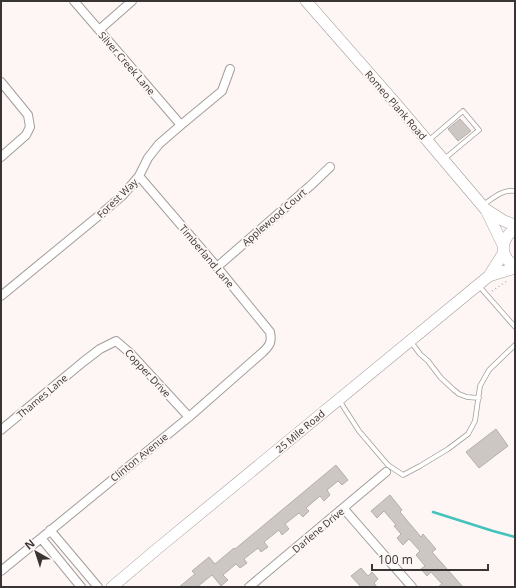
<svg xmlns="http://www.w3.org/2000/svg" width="516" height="588" font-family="'Open Sans',sans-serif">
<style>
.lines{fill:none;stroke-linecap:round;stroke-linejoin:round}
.stream{stroke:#43c3bc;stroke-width:2.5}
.building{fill:#cdc7c4;stroke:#b5afac}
.lane-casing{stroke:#a39d9a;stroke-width:5.5}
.street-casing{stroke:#a39d9a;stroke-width:10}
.secondary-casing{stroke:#a39d9a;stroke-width:12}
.path{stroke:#bbb5b3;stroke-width:1.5;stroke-dasharray:1 3;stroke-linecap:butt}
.lane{stroke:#fff;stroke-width:4}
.street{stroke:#fff;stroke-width:8}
.secondary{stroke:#fff;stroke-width:11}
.labels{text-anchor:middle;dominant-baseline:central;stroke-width:3.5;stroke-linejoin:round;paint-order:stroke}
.street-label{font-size:10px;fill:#383534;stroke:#fdf6f4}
</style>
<rect width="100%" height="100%" fill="#fdf6f4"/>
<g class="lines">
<path class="stream" d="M433,512L493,531L515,537"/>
</g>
<path class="building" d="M460,119L471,131L458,141L448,129Z
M496,429L508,446L479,468L466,452Z
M336,465L348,480L342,485L338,481L327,490L330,495L324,501L320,496L306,508L309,511L303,517L299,513L285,524L289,529L282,535L279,530L264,542L268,547L261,552L258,548L244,559L247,563L240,568L236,564L223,575L228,580L221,586L212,575L197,587H179L195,574L192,571L209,557L215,564L234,548L235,549Z
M390,495L402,510L400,512L421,537L423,534L436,549L432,552L463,587H438L442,584L431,572L427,576L421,569L425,566L416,555L420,551L409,539L403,545L397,538L401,534L394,526L396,525L384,511L377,518L371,511Z
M361,568L368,576L372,572L378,579L374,583L377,587H361L351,576Z"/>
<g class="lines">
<g class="lane-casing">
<path id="lane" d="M428,141L463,111L479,130L443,160
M483,205C492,199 502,189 515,191
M479,286L515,327
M411,342L420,354L428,361L441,378L454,390L459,394L467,397L479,398
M339,400L359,431L388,465L403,475L420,466L448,449L468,434L475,421L480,386L489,370L515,345"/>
</g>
<g class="street-casing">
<path id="street" d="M74,1L181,125
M99,30L132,1
M1,82L28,115L30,127L26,135L1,157
M217,267L310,186L330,167
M1,296L102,213L123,195L139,176L148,158L159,144L181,125L222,91L230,69
M1,430L83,362L100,349L116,341L130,353L189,417
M344,509L412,587
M50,530L98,587
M41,538L81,587
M1,571L189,417L263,352C270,345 272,342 270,332L217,267L139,176
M249,587L386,472"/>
</g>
<g class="secondary-casing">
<path id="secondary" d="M306,1L398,106L486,210L503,245
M487,210L504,221L515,225
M515,229C500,239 499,257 515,266
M489,276L504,252
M112,587L157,549L478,285L489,276L515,268"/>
</g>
<path class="path" d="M492,291L507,281"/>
<use href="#lane" class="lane"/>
<use href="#street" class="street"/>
<use href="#secondary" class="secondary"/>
</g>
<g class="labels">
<g class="street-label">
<text transform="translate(127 63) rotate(49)">Silver Creek Lane</text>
<text transform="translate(396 105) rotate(49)">Romeo Plank Road</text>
<text transform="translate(117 198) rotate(-44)">Forest Way</text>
<text transform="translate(274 217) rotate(-41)">Applewood Court</text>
<text transform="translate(207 256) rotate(50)">Timberland Lane</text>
<text transform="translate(148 373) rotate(47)">Copper Drive</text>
<text transform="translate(42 396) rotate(-40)">Thames Lane</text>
<text transform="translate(300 431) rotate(-40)">25 Mile Road</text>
<text transform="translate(139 457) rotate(-39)">Clinton Avenue</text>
<text transform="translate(318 530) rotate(-40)">Darlene Drive</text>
</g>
</g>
<rect width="516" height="588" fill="none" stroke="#383534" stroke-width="4"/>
<g transform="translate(36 552) rotate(321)" stroke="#fdf6f4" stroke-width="3" paint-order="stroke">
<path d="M0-3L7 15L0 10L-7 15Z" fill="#383534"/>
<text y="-6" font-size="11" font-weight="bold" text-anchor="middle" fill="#383534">N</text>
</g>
<path d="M372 564v6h116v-6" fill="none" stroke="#383534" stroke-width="2"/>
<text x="378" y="564" font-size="12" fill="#383534" stroke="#fdf6f4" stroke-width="3" paint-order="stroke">100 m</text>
</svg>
